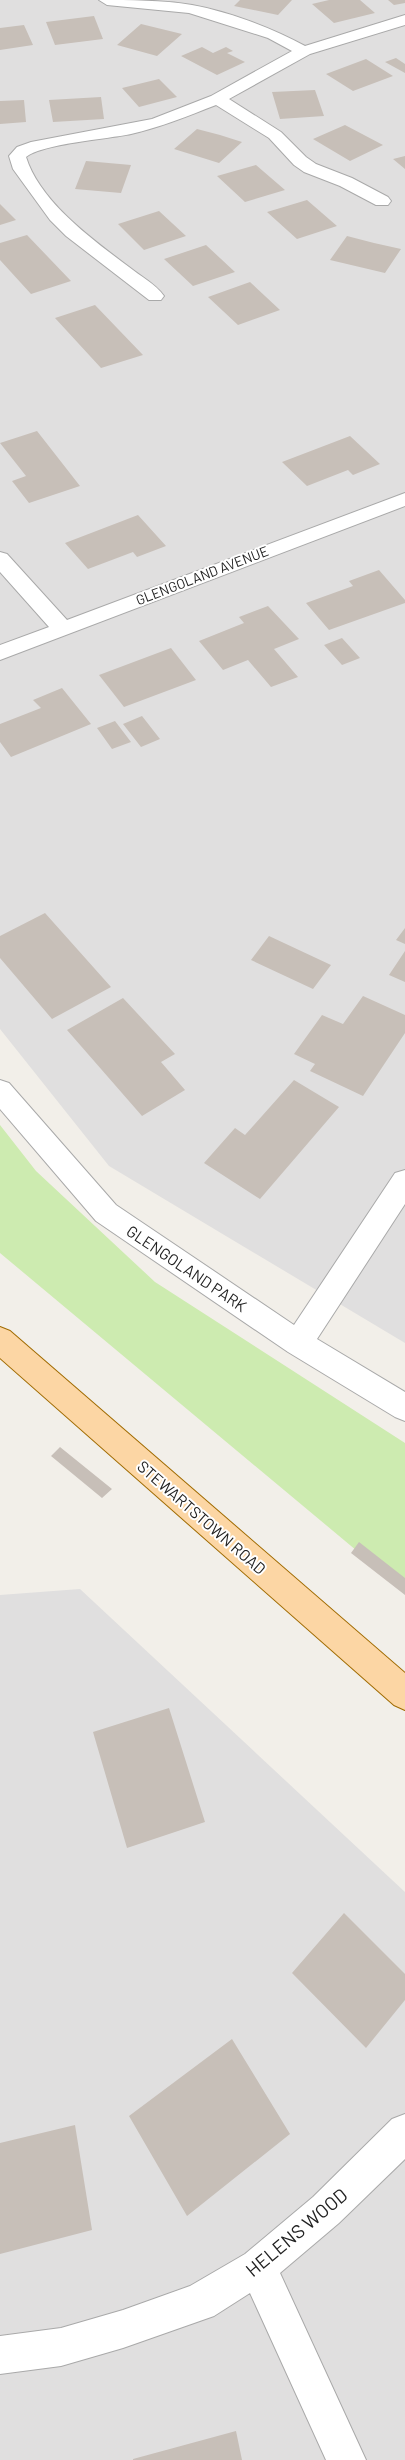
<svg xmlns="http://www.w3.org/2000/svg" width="405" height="2460" font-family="Barlow,sans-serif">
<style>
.residential{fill:#e0dfdf}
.grass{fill:#cdebb0}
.building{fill:#c7bfb8}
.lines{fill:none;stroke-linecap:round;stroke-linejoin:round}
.minor-casing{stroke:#a9a9a9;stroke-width:2}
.major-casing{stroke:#a06b00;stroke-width:2}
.minor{fill:#fff;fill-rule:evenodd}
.major{fill:#fcd6a4;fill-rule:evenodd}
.labels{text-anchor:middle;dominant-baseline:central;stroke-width:4;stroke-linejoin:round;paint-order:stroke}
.far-street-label{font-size:14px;fill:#222;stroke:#fff}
.street-label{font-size:16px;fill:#222;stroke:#fff}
.near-street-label{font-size:19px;fill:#222;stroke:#fff}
</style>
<rect width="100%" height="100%" fill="#f2efe9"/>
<path class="residential" d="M0,0H405V1343L109,1166L0,1029Z
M80,1589L405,1892V2460H0V1595Z"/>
<path class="grass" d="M0,1125L36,1171L155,1282L405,1443V1591L0,1253Z"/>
<path class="building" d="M240,0H292L278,15L234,6Z
M329,0H360L375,13L334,23L312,4Z
M388,0H405V3L394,5Z
M94,16L103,39L55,45L46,22Z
M141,24L182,34L157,56L117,45Z
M24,25L33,45L0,50V28Z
M202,47L213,53L226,47L233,51L227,53L245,62L217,75L181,56Z
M396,58L405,64V73L385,62Z
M366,59L393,76L353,91L326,74Z
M159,79L177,97L139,107L122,88Z
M315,90L324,116L280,119L272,92Z
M101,97L104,119L53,122L49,100Z
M24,100L26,122L0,124V101Z
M345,125L383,145L350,161L313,139Z
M197,129L220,135L242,142L219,163L174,149Z
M405,156V169L393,159Z
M86,161L131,165L121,193L75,189Z
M256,165L285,190L245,202L217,176Z
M307,200L337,226L297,239L267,212Z
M0,204L16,220L0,225Z
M159,211L186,236L144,250L118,224Z
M27,235L71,281L31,294L0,260V243Z
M347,236L374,243L401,249L385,273L330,260Z
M206,245L235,272L193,286L164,259Z
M250,282L280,310L238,325L208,297Z
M95,305L118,329L143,355L101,368L55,318Z
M37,431L80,486L29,503L12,481L26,476L0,443Z
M350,436L380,464L353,475L348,470L307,486L282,462Z
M138,515L166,546L137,557L133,552L88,569L65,543Z
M379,570L405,600V603L329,630L306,603L353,586L349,581Z
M268,606L299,639L274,649L298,677L271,687L248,660L223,670L199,641L244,623L239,617Z
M342,638L360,658L342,665L324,645Z
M171,648L196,680L124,707L99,675Z
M62,688L91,724L11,757L0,742V724L41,708L33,700Z
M142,716L160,739L141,747L123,724Z
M115,721L131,742L112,749L97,728Z
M45,913L111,987L52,1019L0,958V936Z
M405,928V944L396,940Z
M269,936L331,965L313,989L251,960Z
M405,951V982L389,975Z
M363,996L405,1015V1033L363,1096L310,1071L315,1064L294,1054L322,1015L343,1024Z
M123,998L175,1054L161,1062L185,1090L142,1116L67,1030Z
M294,1080L339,1107L260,1199L204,1163L235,1128L245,1135Z
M60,1447L112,1489L102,1498L51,1456Z
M359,1542L405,1578V1595L351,1553Z
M169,1708L205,1822L127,1848L93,1732Z
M344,1913L405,1974V2000L366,2048L292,1973Z
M232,2039L290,2134L187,2216L129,2116Z
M75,2125L92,2230L0,2254V2143Z
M236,2431L242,2460H133V2459Z"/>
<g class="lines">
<g class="minor-casing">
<path id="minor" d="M99,0C130,0 162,0 192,5C230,12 272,28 305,46L405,15V25L310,54L229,99L281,132L306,157L316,164L352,178L388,197L391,201L388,205H376L340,186L304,172L294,165L269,138L216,105C188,116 161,127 131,134C108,139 41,144 26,157C40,202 93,240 129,267C140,276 156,284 164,296L161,300H149L66,236L50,220L13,169L9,156L17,147L31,142L152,119L211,96L292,51L268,38L189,13L107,5Z
M405,493V506L0,660V645L49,627L0,572V552L7,554L67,620Z
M0,1080L9,1083L116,1205L294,1325L395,1173L405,1170V1204L317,1339L405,1392V1421L395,1417L288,1352L96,1221L0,1109Z
M405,2114V2159L339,2223L280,2273L366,2460H326L250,2293L214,2316L123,2348L61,2366L0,2374V2336L61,2328L123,2310L190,2286L245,2254L313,2197L392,2119Z"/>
</g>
<g class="major-casing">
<path id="major" d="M0,1327L10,1331L405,1673V1710L394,1705L0,1358Z"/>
</g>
<use href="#minor" class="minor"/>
<use href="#major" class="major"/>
</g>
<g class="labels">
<g class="far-street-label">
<text transform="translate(202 575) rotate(-21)">GLENGOLAND AVENUE</text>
</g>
<g class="street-label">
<text transform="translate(187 1268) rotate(34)">GLENGOLAND PARK</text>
<text transform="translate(202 1517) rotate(41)">STEWARTSTOWN ROAD</text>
</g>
<g class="near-street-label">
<text transform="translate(296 2232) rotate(-40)">HELENS WOOD</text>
</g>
</g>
</svg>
